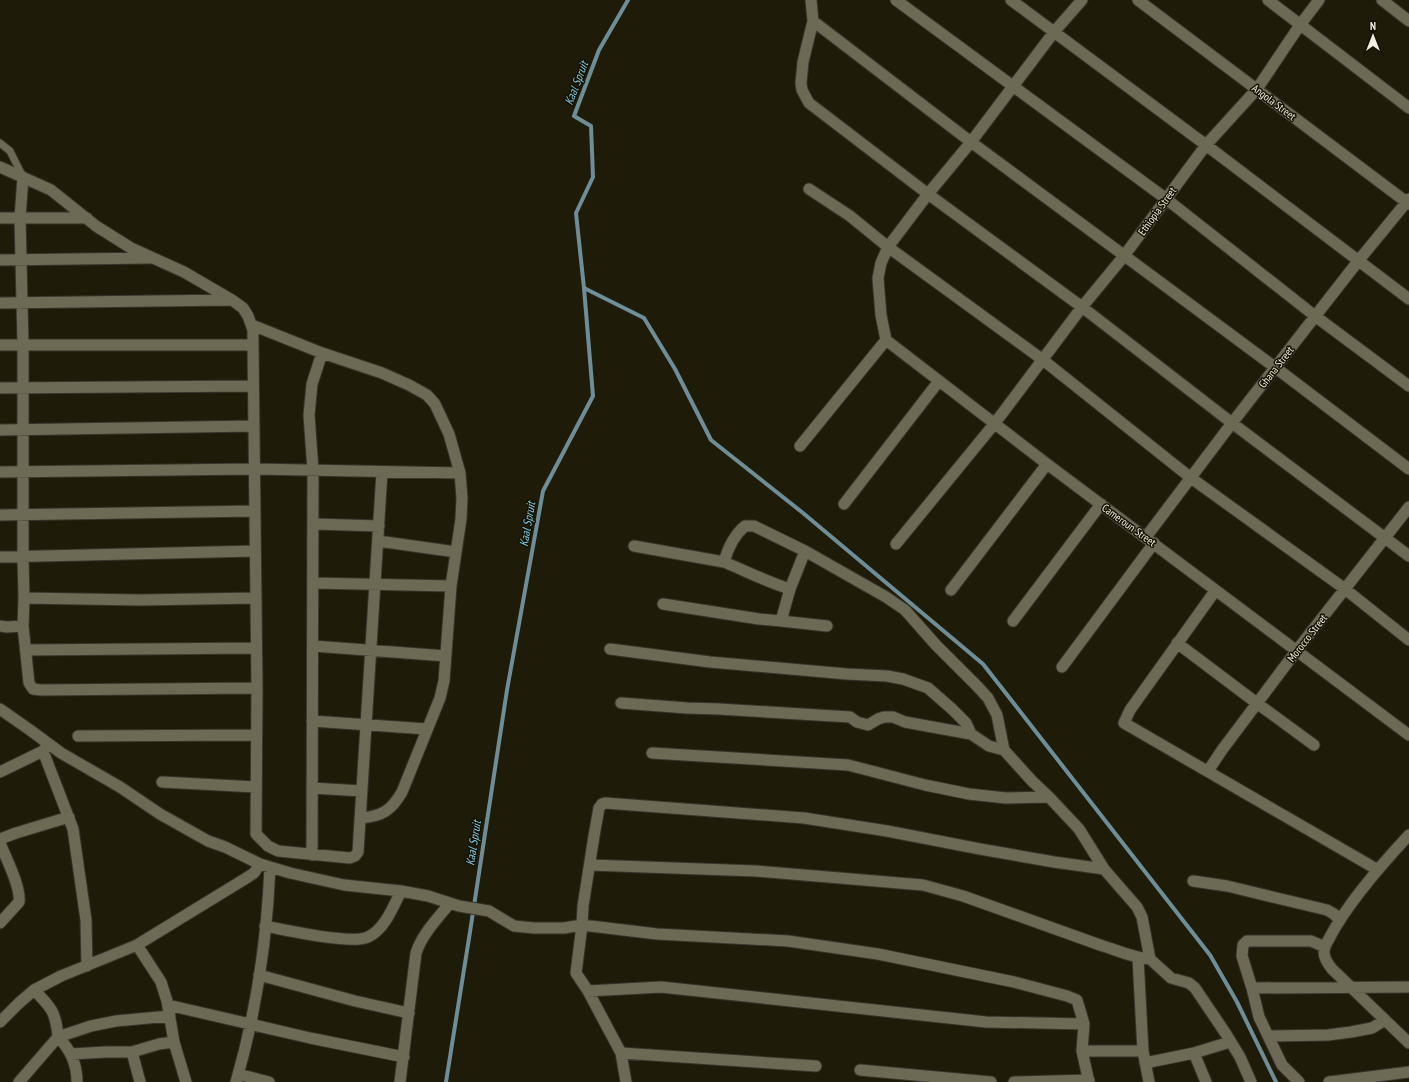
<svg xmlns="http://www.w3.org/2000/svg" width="1409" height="1082" font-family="'PT Sans Narrow',sans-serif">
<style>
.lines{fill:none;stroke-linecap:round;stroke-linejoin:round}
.stream{stroke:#6f8d96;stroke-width:4}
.service-casing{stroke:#37342d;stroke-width:9}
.minor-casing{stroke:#37342d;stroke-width:13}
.service{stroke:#6c6954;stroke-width:7}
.minor{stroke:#6c6954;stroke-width:11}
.labels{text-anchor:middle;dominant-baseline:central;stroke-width:3;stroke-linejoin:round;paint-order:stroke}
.street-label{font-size:11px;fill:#f0eee2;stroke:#151202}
.water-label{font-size:12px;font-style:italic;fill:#80ccea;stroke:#151202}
</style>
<rect width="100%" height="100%" fill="#1f1b09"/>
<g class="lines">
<path class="stream" d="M584,288L644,318L675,369L711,440L803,513L983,664L1210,955L1237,1002L1276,1082
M446,1082L470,932L507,690L543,491L593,396L584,288L576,213L593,177L591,126L574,116L599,50L628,0"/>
<g class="service-casing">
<path id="service" d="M0,143L10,151L23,177"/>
</g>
<g class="minor-casing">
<path id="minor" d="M811,0L813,21L803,62L801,83L802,90L809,103L928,194L1082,307L1232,423L1409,556
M896,0L1165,198L1315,316L1409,386
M1011,0L1206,145L1409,299
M1082,0L1054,32L971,142L928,194L888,247L881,263L878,278L881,315L886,340L1047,464L1409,735
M1138,0L1409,204
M1268,0L1409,108
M1382,0L1409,21
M813,21L971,142L1276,368L1409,469
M0,167L51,190L96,226L131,248L184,272L232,300L243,308L248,316L253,330V345
M23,177L20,218L23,344V558L24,598L23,626L29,683L33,689L41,690L257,688
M809,189L850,216L888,247L1043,360L1191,478L1345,589L1409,640
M0,218H87
M0,260L149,258
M0,303L232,300
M252,325L322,353L382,373L409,385L427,395L435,404L449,434L460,473L462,498L461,519L451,586L444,681L440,698L402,792C391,811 382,816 361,818
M0,345H253L257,688L256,834L268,846L278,851L350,858L355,856L358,852L382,472
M0,388L253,386
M0,430L254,426
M800,446L886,340
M0,472L254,469L460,473
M844,504L939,381
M0,515L255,511
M313,524L379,526
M1146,537L1232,423L1359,260L1409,199
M378,541L456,552
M896,544L995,423L1082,307L1124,256L1206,145L1257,89L1300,25L1319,0
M634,546L724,562C728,548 734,535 745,526H754L805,551L886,597L905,610L936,645L977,686L988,698L997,715L1004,750L1032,781L1049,797L1079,829L1104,869L1137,907L1142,917L1150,959L1171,978L1189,983L1195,988L1226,1034L1240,1057L1251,1082
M0,557L255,551
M724,562C746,571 767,582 790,589L805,551
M313,583L451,586
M951,590L1047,464
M1215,591L1130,710L1124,723L1378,870
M24,598L140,600L256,598
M663,604L759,619L781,621L790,589
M781,621L827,626
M1013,621L1101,504
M0,626L7,627L23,626
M1177,643L1258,704L1314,745
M313,646L446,656
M610,649L710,662L847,674L887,676L903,679L928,688L952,709L966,723L971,734
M26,650L256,648
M1062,667L1154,543
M621,703L687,708L719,709L850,717L857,722L868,725L878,719L884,717H893L905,722L971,734L989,746L1004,750
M0,709L30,730L61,753L120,787L160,814L208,841L225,847L260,864L254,873L248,877L137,945L61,976L34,990L19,1003L0,1022
M312,721L427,729
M78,736L256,735
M43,751L73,829L86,920L87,966
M652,753L848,765L925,785L969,794L1006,798L1049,797
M1208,771L1222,750L1297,650L1409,507
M0,772L43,751L48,745
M162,782L256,787
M312,788L362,791
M1409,835C1382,864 1350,900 1331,935C1328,941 1324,946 1324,952C1324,958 1328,964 1332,969L1409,1043
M0,839L16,833L69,817
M0,843C6,858 21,887 19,902L0,923
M312,855L313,470L309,415L312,384L322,353
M260,864L290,873L344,885L401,891L428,896L459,906L489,911L514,926L534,928H564L582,925L576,973L588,991L621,1053L626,1082
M590,865L756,871L923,885L963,896L1100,945C1117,950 1133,958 1150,959
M1104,869L1054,862L980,849L887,831L804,818L605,803L602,804L599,808L594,836L583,906L582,925L657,934L788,941L878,954L1014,982L1067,996L1077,1000L1084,1024L1082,1051H1143L1149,1082
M1193,881L1227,886L1327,910L1334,914L1339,920
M265,926C285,930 352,945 368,937C385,929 393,907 401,891
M137,945L161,982L167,1001L174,1042L159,1044L132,1052L140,1082
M1138,958L1143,1051
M259,975L355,1001L409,1013
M1252,988L1409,987
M588,991L661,987L986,1022L1084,1024
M168,1005L310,1038L404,1057
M1268,1036L1328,1035L1351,1032L1372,1028L1385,1020
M174,1042L186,1082
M1082,1051L1089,1082
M621,1053L816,1066
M71,1054L106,1052H132
M1145,1063L1194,1053
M860,1070L991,1082
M238,1074L269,1082
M19,1082L58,1037C56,1012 51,1007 34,990
M77,1082C77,1064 71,1050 58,1037L91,1026L116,1021L170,1016
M236,1082C256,1013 267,939 270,867
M400,1082L416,953C422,934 438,918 450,903
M1014,1082L1089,1080
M1206,1082L1194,1053L1230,1042
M1299,1082L1282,1065L1259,1017L1252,988L1242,956L1243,945L1247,941H1311L1325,947
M1329,1082L1409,1072"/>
</g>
<use href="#service" class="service"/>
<use href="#minor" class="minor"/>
</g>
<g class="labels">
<g class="street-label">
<text transform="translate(1274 102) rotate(37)">Angola Street</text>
<text transform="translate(1157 211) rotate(-54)">Ethiopia Street</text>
<text transform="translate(1276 367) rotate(-52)">Ghana Street</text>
<text transform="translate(1129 525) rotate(36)">Cameroun Street</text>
<text transform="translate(1307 638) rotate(-52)">Morocco Street</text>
</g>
<g class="water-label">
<text transform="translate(576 83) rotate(-69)">Kaal Spruit</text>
<text transform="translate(527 524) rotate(-80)">Kaal Spruit</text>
<text transform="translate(473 843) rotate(-81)">Kaal Spruit</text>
</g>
</g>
<g transform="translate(1373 36)" stroke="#151202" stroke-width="3" paint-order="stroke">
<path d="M0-3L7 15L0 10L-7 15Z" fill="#f0eee2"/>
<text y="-6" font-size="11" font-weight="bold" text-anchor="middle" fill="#f0eee2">N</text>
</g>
</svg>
